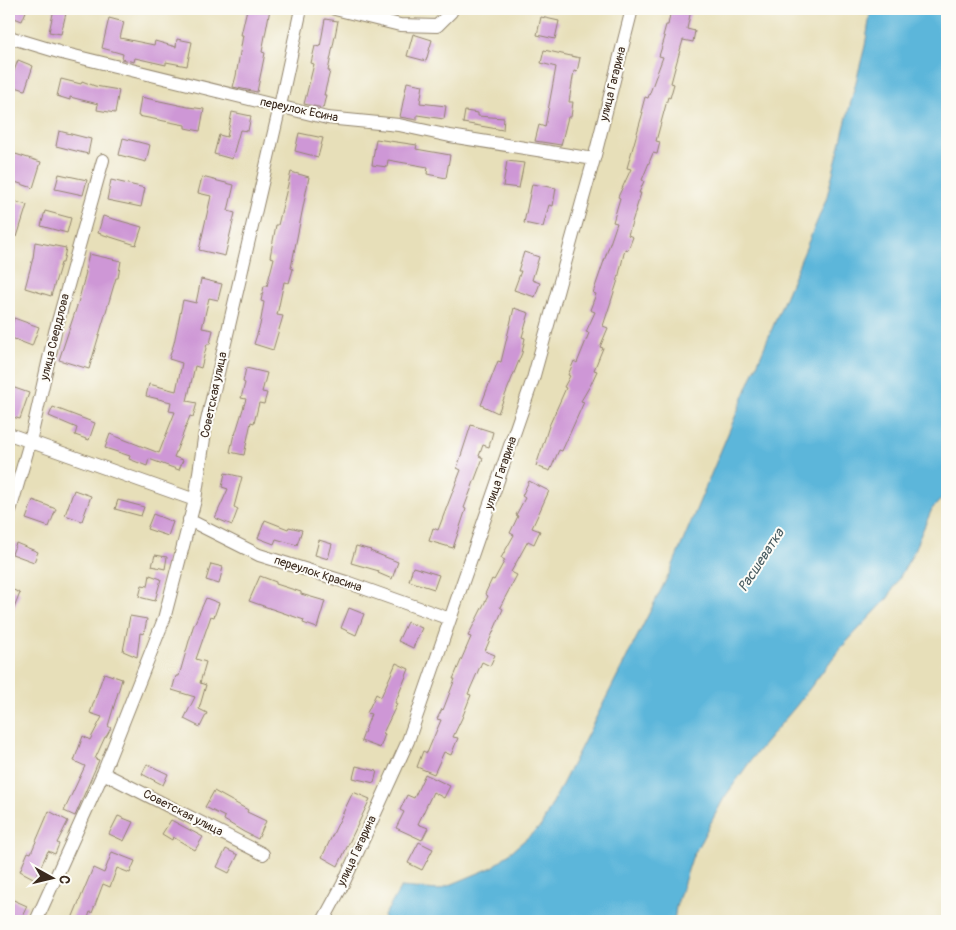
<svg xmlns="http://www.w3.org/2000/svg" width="956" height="930" font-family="Pangolin,sans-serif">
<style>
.water{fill:#5cb6da;stroke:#4c707c}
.building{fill:#ce97d6}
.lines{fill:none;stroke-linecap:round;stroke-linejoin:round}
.minor-casing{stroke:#91846c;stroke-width:14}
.minor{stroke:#fff;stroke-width:12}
.labels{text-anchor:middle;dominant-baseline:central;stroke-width:4;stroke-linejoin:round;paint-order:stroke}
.street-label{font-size:12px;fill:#3b2a1e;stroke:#fdfcf7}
.water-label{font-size:14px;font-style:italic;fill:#475b60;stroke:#fdfcf7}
</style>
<rect width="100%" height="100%" fill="#fdfcf7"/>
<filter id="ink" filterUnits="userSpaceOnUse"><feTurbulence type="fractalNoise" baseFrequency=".02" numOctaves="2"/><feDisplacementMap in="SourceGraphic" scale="10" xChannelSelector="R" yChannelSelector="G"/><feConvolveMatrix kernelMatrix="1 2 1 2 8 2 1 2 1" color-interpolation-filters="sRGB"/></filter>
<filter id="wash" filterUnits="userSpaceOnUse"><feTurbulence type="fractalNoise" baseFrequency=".0096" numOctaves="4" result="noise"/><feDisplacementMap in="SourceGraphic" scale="20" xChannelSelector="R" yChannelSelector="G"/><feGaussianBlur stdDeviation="1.12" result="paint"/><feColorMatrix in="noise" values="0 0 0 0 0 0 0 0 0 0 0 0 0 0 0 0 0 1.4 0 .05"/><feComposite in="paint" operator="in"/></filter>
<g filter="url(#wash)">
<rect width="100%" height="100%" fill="#e7dfb9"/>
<path class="water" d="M871,9H947V493L932,509L911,557L888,598L839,650L797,705L754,756L724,798L692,858L676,907L674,921H384V916L401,887L438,890L493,867L541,826L670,572L826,200L865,46Z"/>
<g id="blocks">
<path class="building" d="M11,9H27L22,21L9,16Z
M54,9H67L61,34L49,32Z
M247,9H270L262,52L265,53L257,92L233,87L236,76L243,35H241Z
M671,9L691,10L687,29L695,31L693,42L683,40L675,68L671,83L674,84L670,98L668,97L656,141L660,142L657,154L653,153L642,180L644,181L639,193H641L628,235L633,237L628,250L625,249L617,283L603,326L608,328L600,347L603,348L594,370L597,371L591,384L581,401L584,402L562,451L559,450L550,471L536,466L549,426L566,388L564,387L570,376L568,375L574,361L577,363L589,333L586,332L595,312L590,310L596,294L593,293L617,223L613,222L620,198L618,197L631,169L627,168L643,112H641L645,97L648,98L663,57L659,56L665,37L663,36L666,25H668Z
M541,17L559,21L555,39L537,35Z
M109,18L124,22L120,38L154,45L155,41L176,47L177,39L192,42L187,66L166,62V65L135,58L134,62L122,59L123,54L102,48Z
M325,19L338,21L328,71H330L324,95H326L323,108L304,104L314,64L311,63L315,46L320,47Z
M413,34L432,40L426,61L407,56Z
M544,50L580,58L577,72L574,71L569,102H573L571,117H568L561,145L535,141L539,125L545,127L556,67L541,63Z
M18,60L33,66L25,90L9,85Z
M61,79L81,84L82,81L95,86L119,90L115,113L97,110L98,104L70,97V100L57,96Z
M407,82L423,85L420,103L446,106L444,119L417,115V120L400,117Z
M141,97L188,107L204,109L200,131L185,128V125L138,116Z
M465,111L478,113V116L504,118L503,130L463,123Z
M232,112L251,116L248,131L240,130L232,159L214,154L219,135L227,137Z
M59,131L91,139L88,154L56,146Z
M299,133L323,138L318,157L295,151Z
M123,138L150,145L146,162L119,155Z
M376,139L417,145L416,149L450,155L446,178L427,174L428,167L388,160L387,167L372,165Z
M9,152L41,162L33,188L9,180Z
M507,161L524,163L519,188L503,186Z
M291,172L309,177L291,268L293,269L289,283L284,282L277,315L283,316L273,350L254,344L260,325L264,302L261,301L264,286H267L274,258L270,257L276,225H278Z
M59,174L87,180L83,195L55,189Z
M202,177L234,185L228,211L235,213L225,256L199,250L211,196L198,193Z
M111,180L145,188L141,207L107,200Z
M532,184L556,188L553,206L549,205L543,227L524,223Z
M9,200L27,205L17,237L9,234Z
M45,211L71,218L67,233L41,226Z
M103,216L142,227L136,245L98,233Z
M35,242L66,248L63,263H61L51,296L25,288L33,258Z
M524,252L539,257L532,280L540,283L535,297L514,290L521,271H518Z
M89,254L121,261L118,278H116L89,369L59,360L78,303L86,272L85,271Z
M201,279L222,284L218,300L209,298L202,328L213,330L210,344H207L201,368L195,366L187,401L197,403L193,417L190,416L174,457L183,460L179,470L149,459L147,466L129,459L130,456L105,448L110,434L159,453L175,412L169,411L171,402L146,396L149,384L176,391L182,363L169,359L174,343L183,300L196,303Z
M514,308L529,313L522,337L525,338L522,353L498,413L481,405L498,361L501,362Z
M14,318L39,327L32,346L9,337Z
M246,368L267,373L262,392L267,393L264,404L259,403L254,423L251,422L244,455L230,452L234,434L235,435L246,399L241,398L245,383L243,382Z
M9,386L29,393L20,419L9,416Z
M53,407L95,423L89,440L75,435L77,428L49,416Z
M471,425L493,432L489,447L483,445L479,456L483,458L464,508L466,509L453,548L429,541L433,528L438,530L461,470L457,468Z
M225,473L242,477L234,507L238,509L232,525L215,518L228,489L222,487Z
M529,481L549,491L532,528L540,531L534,544L528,541L511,572L517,575L500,607L503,609L485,651L495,655L490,666L482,662L468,694L471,695L462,718L453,737L458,738L451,755L444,752L434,774L417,767L423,751L427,753L441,720L437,719L442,709L443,710L455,679H453L471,637L468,636L488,596L485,594L492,579L494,580L505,560L501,558L514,535L510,533L518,516L516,515L525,498L522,496Z
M74,490L91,496L82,521L65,515Z
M33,500L56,509L49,527L26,519Z
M118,500L144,507L141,516L115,509Z
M153,514L173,522L168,536L147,529Z
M265,520L288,529L289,527L302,530L297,545L276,539L274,544L258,538Z
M319,540L332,544L328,559L315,555Z
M16,543L38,552L34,562L12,554Z
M356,546L371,550L370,551L398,562L392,579L378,573L379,571L351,563Z
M155,555L167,557L165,569L152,566Z
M211,564L223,567L219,584L206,580Z
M413,567L439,575L434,589L409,581Z
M150,575L161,579L155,601L139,597L142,585L148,586Z
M260,576L276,582V584L301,592V594L325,601L317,628L303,623L304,620L249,601Z
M9,588L20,593L9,621Z
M206,598L219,603L214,617L211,616L196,659L206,662L200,683L206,685L199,709L207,713L200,727L184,719L195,697L172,690L176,676H179L193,627Z
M349,608L364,614L356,635L341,628Z
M130,616L147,619L144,634L140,633L137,657L123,651Z
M407,622L422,628L413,648L398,641Z
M396,663L409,669L395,703L397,704L383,733L385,734L380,748L361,741L371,714L367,713L376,694L381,697Z
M104,673L122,679L108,726L111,728L106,737H105L95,759L99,760L75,816L64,811L85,766L74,761L83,736L90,740L102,717L90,713Z
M147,764L168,774L163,785L142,774Z
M356,766L377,771L374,783L353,778Z
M425,774L450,786L444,798L433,792L418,824L428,828L422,840L396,828L404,812L400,810L407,795L414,798Z
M214,791L248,810L247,812L266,821L258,839L244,832L224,820L225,817L205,807Z
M353,792L370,799L338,866L322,857Z
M49,811L68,821L57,843L59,844L55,854L48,851L35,879L20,871L28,852L31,853Z
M118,816L133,822L124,841L109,834Z
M171,820L203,837L195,850L173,837L172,840L162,834Z
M419,842L433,849L422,870L408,863Z
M226,849L238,855L229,873L217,867Z
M112,852L135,861L130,873L117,868L110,887L103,884L92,913L90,912L87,921H71L93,868L104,873Z
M9,898L27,906L20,921L9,916Z"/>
</g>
</g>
<g filter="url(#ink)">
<use href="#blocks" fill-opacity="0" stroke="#91846c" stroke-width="1"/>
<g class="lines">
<g class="minor-casing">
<path id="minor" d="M335,9L400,25L437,26L451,12L452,9
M9,37L62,53L327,118L399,125L450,136L594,159
M9,434L195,500
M9,514L30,442L55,332L103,160
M189,520L259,555L349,583L450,619
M103,773L263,854
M36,921L103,773L164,619L195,500L206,425L280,106L301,9
M323,921L343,884L408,741L533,379L594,159L632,9"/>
</g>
<use href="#minor" class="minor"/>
</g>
</g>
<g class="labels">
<g class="street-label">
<text transform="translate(613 84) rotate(-76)">улица Гагарина</text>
<text transform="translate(299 110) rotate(12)">переулок Есина</text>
<text transform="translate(55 337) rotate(-76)">улица Свердлова</text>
<text transform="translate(214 395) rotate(-78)">Советская улица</text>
<text transform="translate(501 473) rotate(-71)">улица Гагарина</text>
<text transform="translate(318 574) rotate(18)">переулок Красина</text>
<text transform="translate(183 813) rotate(27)">Советская улица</text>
<text transform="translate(357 851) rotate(-65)">улица Гагарина</text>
</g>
<g class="water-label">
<text transform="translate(761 560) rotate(-57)">Расшеватка</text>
</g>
</g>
<rect width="956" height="930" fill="none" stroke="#fdfcf7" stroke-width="30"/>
<g transform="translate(52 878) rotate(98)" stroke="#fdfcf7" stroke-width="4" paint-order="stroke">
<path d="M0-4L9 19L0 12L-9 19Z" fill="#3b2a1e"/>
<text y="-8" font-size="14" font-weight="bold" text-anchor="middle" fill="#3b2a1e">С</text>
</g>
</svg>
